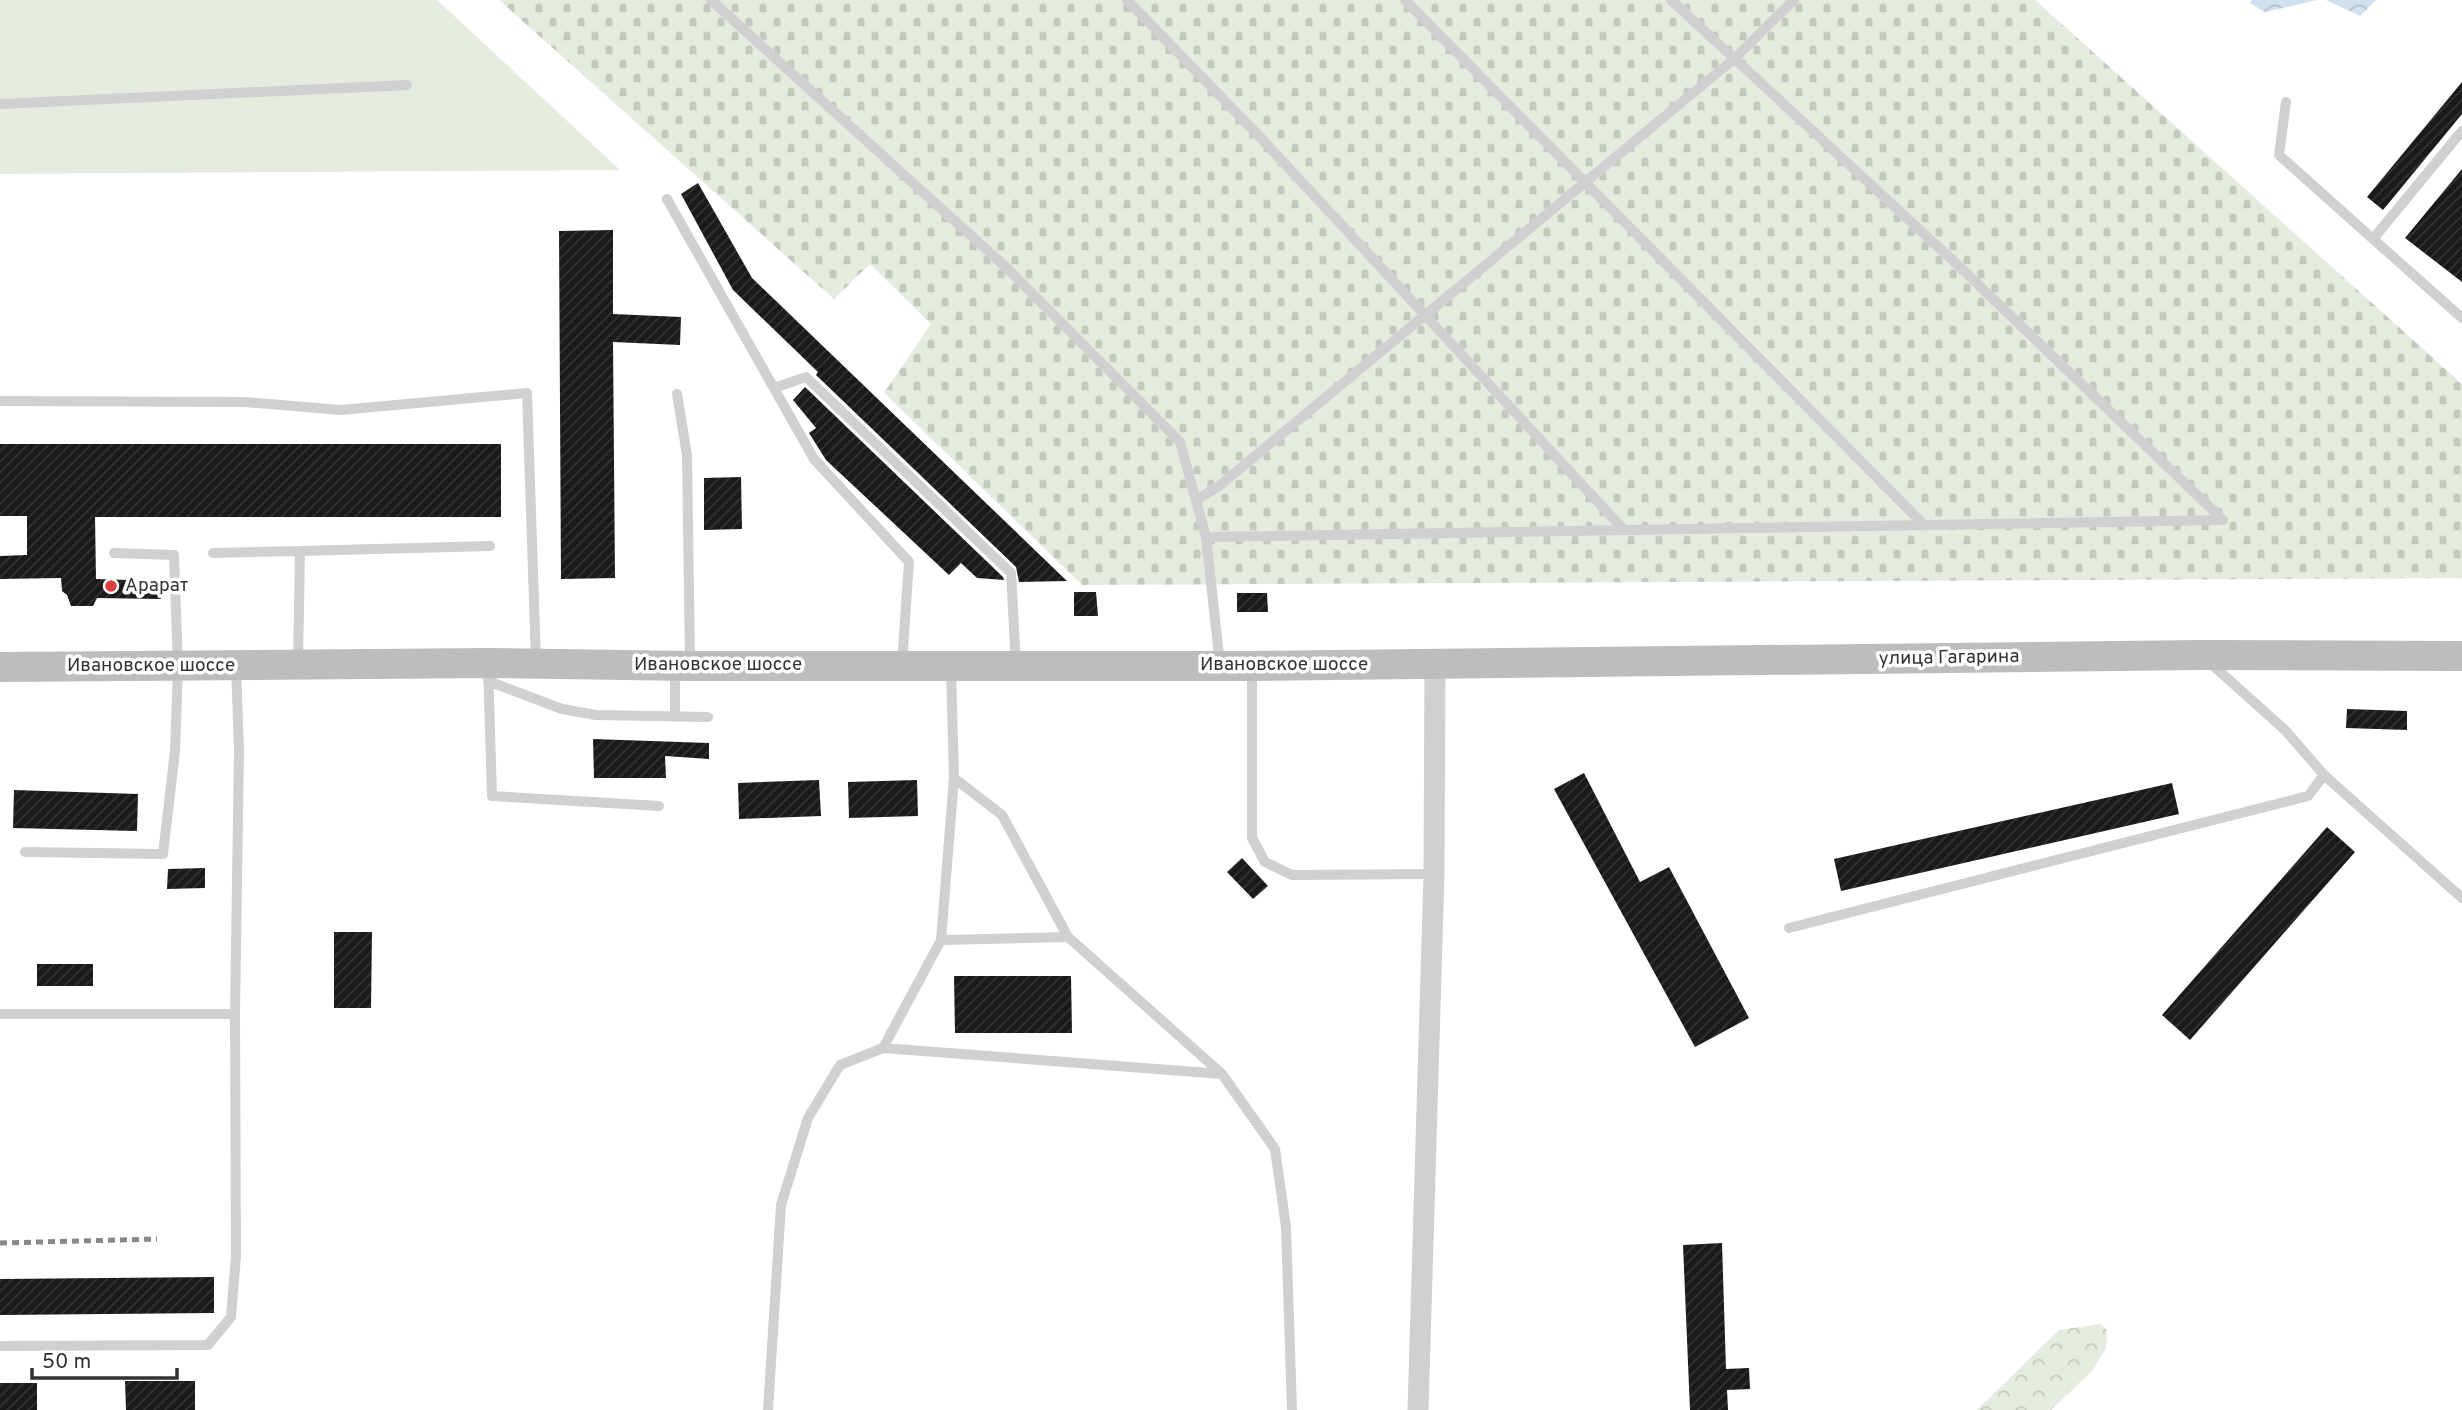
<svg xmlns="http://www.w3.org/2000/svg" width="2462" height="1410" font-family="Overpass,sans-serif">
<style>
.green{fill:#e5ebdf}
.forest{fill:url(#forest-crowns)}
.cemetery{fill:url(#cemetery-stones)}
.water{fill:url(#water-waves)}
.building{fill:url(#building-hatch)}
.lines{fill:none;stroke-linecap:round;stroke-linejoin:round}
.lane{stroke:#d0d0d0;stroke-width:10}
.street{stroke:#d0d0d0;stroke-width:21}
.secondary{stroke:#bdbdbd;stroke-width:30}
.rail{stroke:#888;stroke-width:5;stroke-dasharray:7 5;stroke-linecap:butt}
.poi-dot{fill:#df3f42;stroke:#fff;stroke-width:2.5}
.labels{text-anchor:middle;dominant-baseline:central;stroke-width:7;stroke-linejoin:round;paint-order:stroke}
.poi-label{font-size:19px;fill:#333;stroke:#fff;text-anchor:start}
.street-label{font-size:19px;fill:#333;stroke:#fff}
</style>
<defs>
<pattern id="forest-crowns" width="20" height="18" patternUnits="userSpaceOnUse" patternTransform="scale(1.75)"><rect width="20" height="18" fill="#e5ebdf"/><path d="M2 6a3 3 0 1 1 6 0M12 15a3 3 0 1 1 6 0" fill="none" stroke="#c5cac0"/></pattern>
<pattern id="cemetery-stones" width="16" height="16" patternUnits="userSpaceOnUse" patternTransform="scale(1.75)"><rect width="16" height="16" fill="#e5ebdf"/><path d="M2 7V4a2 2 0 0 1 4 0v3zM10 15v-3a2 2 0 0 1 4 0v3z" fill="#c5cac0"/></pattern>
<pattern id="water-waves" width="16" height="10" patternUnits="userSpaceOnUse" patternTransform="scale(1.75)"><rect width="16" height="10" fill="#d0e0ed"/><path d="M0 5q4-4 8 0t8 0" fill="none" stroke="#b3c1cc"/></pattern>
<pattern id="building-hatch" width="6" height="6" patternUnits="userSpaceOnUse" patternTransform="scale(1.75)"><rect width="6" height="6" fill="#1a1a1a"/><path d="M-1 1l2-2M0 6l6-6M5 7l2-2" fill="none" stroke="#333"/></pattern>
</defs>
<rect width="100%" height="100%" fill="#fff"/>
<path class="green" d="M0,0H437L620,170L0,174Z"/>
<path class="forest" d="M2101,1324L2107,1330L2106,1348L2092,1371L2051,1410H1977L2059,1330Z"/>
<path class="cemetery" d="M499,0H2035L2462,384V578L1082,585L884,393L931,324L870,264L834,299Z"/>
<path class="water" d="M2252,0H2317L2265,12L2250,3Z
M2326,0H2376L2360,16Z"/>
<path class="building" d="M2462,82V114L2383,210L2367,197Z
M2462,169V282L2405,238Z
M698,183L752,278L1067,581L1019,582L1016,567L816,375L818,372L733,290L681,194Z
M613,230V314L681,317L680,345L613,342L615,578L561,579L559,231Z
M805,387L1003,577L1004,580L977,578L961,563L949,575L826,460L809,433L816,428L793,400Z
M0,444H501V517H95L96,579L161,581V599L97,598L93,606H71L67,595L62,591L61,578L0,579V556L27,555V516H0Z
M741,477L742,529L704,530V478Z
M1074,592H1096L1098,616H1074Z
M1237,593H1267L1268,612H1237Z
M2347,709L2407,711V730L2346,728Z
M593,739L709,743V759L665,756L666,778H594Z
M1584,773L1640,882L1669,867L1749,1018L1695,1047L1554,789Z
M819,780L821,816L739,819L738,783Z
M917,780L918,816L849,818L848,782Z
M2172,783L2179,814L1841,891L1834,859Z
M14,790L138,794L137,831L13,828Z
M2327,827L2355,852L2190,1040L2162,1015Z
M1242,858L1268,886L1253,899L1227,872Z
M205,868V888L167,889L168,869Z
M334,932H372L371,1008H334Z
M37,964H93V986H37Z
M954,976H1071L1072,1033H955Z
M1722,1243L1726,1369L1749,1368L1750,1389L1727,1390L1728,1410H1690L1683,1245Z
M214,1277V1313L0,1315V1279Z
M125,1381H195V1410H126Z
M0,1383H37V1410H0Z"/>
<g class="lines">
<path class="lane" d="M711,0L1009,270L1180,442L1206,537L1220,665
M1127,0L1260,137L1624,530
M1405,0L1924,525
M1671,0L1962,269L2223,520
M2286,102L2279,155L2373,239
M0,104L407,85
M2462,131L2373,239L2462,318
M667,199L814,459L909,562L902,663
M774,388L806,377L1011,573L1016,665
M677,394L687,455L690,663
M0,401L244,402L341,410L527,393L536,661
M1196,500L1219,486L1734,59L1794,0
M1206,537L2223,520
M300,551L490,546
M213,553L300,551L298,663
M2208,661L2285,730L2324,775L2462,898
M488,665L492,796L659,806
M675,667V717
M1252,669V838L1265,862L1292,875L1434,874
M488,681L562,709L596,715L708,717
M954,778L1002,815L1068,937
M25,852L163,854L175,751L178,667L174,555L114,553
M1789,928L2308,796L2324,775
M941,940L1068,937L1222,1074L883,1048L941,940L954,778L951,669
M0,1014H235
M1222,1074L1275,1149L1286,1227L1292,1410
M0,1346L208,1345L231,1317L236,1256L235,1014L239,750L236,666
M768,1410L781,1205L808,1118L840,1065L883,1048"/>
<path class="street" d="M1418,1410L1434,874L1435,664"/>
<path class="secondary" d="M0,667L488,663L690,666H1252L2200,655L2462,656"/>
<path class="rail" d="M0,1243L157,1239"/>
</g>
<circle class="poi-dot" cx="111" cy="586" r="7"/>
<g class="labels">
<g class="poi-label">
<text x="125" y="586">Арарат</text>
</g>
<g class="street-label">
<text transform="translate(1949 658) rotate(-1)">улица Гагарина</text>
<text x="718" y="665">Ивановское шоссе</text>
<text x="1284" y="665">Ивановское шоссе</text>
<text x="151" y="666">Ивановское шоссе</text>
</g>
</g>
<path d="M32 1368v10h145v-10" fill="none" stroke="#333333" stroke-width="3.5"/>
<text x="42" y="1368" font-size="21" fill="#333333" stroke="#ffffff" stroke-width="5" paint-order="stroke">50 m</text>
</svg>
